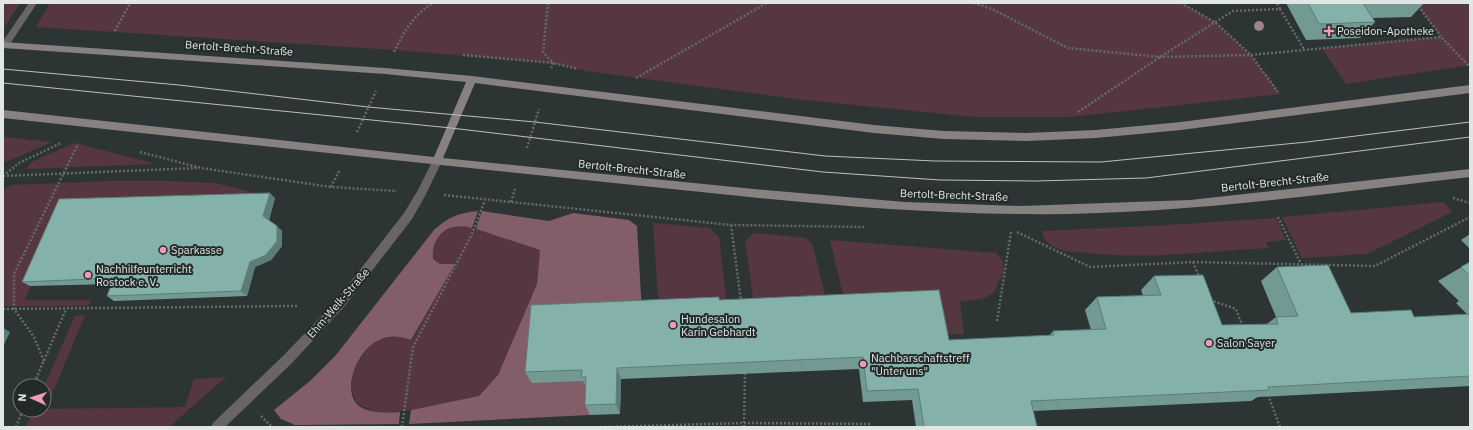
<svg xmlns="http://www.w3.org/2000/svg" width="1473" height="430" font-family="'IBM Plex Sans',sans-serif">
<style>
.green{fill:#563640}
.forest{fill:#835e69}
.lines{fill:none;stroke-linecap:round;stroke-linejoin:round}
.path{stroke:#646b6a;stroke-width:2.5;stroke-dasharray:2 2;stroke-linecap:butt}
.service{fill:#696566;fill-rule:evenodd}
.minor{fill:#696566;fill-rule:evenodd}
.secondary{fill:#878182;fill-rule:evenodd}
.tram{stroke:#bbc0bf;stroke-width:1}
.tree{fill:#9d838a}
.wall{fill:#729992}
.shaded-wall{fill:#5c7d77}
.building{fill:#84b2aa;stroke:#5c7d77}
.poi-dot{fill:#f09ab5;stroke:#232b2a;stroke-width:1.5}
.labels{text-anchor:middle;dominant-baseline:central;stroke-width:4;stroke-linejoin:round;paint-order:stroke}
.poi-label{font-size:11px;fill:#e1e6e5;stroke:#232b2a;text-anchor:start}
.street-label{font-size:11px;fill:#e1e6e5;stroke:#232b2a}
</style>
<rect width="100%" height="100%" fill="#2d3534"/>
<path class="green" d="M3,3H20L5,26H3Z
M50,3H1181L1216,23L1251,55L1280,94L1070,117H974L804,100L586,71L553,63L395,50L36,27Z
M1416,3H1470V65L1346,84L1322,48L1440,37Z
M3,137L52,142L3,163Z
M75,143L156,164L27,169L31,162Z
M110,181H169L215,183L275,198L66,205L25,300H91L88,306H3V191L11,185Z
M1444,202L1452,212L1367,254L1302,258L1282,217Z
M1276,218L1286,240L1266,242L1269,248C1210,251 1148,260 1089,253C1081,252 1070,253 1062,250C1052,247 1042,241 1042,231L1167,225Z
M653,223L709,228L719,237L729,324L659,312Z
M463,225L540,250L537,284L498,375L479,396L411,410L383,413L369,410L357,403L351,390L352,375L359,361L367,349L377,340L388,337L399,336L412,340L454,264H440L433,259C431,237 443,228 463,225Z
M754,233L806,238L813,246L828,308L755,311L745,241Z
M830,240L996,253L1003,261L1004,271L994,292L985,298L960,302L964,334H939L846,307Z
M85,315L46,409L185,407L194,379L226,377L169,427H26L33,410H44V386L75,316Z"/>
<path class="forest" d="M478,211L472,228C449,221 431,235 433,259L440,264H455L411,340C400,336 390,335 379,340C360,348 342,385 356,403C365,414 388,413 400,412L399,424L295,425L281,419L274,410L310,381L336,355L434,230C449,217 458,213 478,211Z
M482,211L549,221L573,213L629,220L637,226L642,313L587,381L591,388L590,415L409,424L411,410L479,396L498,375L537,284L540,250L476,229Z"/>
<g class="lines">
<path class="path" d="M548,3L543,52L553,63L551,68
M974,3L992,9L1068,48L1160,57L1251,55L1441,37L1469,66
M1181,3L1216,23L1251,55L1278,92
M1416,3L1441,36
M1280,9L1304,49
M115,31L130,3
M394,52C404,32 413,15 433,3
M463,55L553,63L578,69
M636,78L767,3
M1078,112L1160,57L1233,11L1280,9L1277,3
M357,132L376,91
M527,148L539,109
M140,152L201,168L331,187L397,191
M3,176L198,168
M3,176L19,163L61,143
M331,187L339,171
M444,195L731,225L864,227
M1453,198L1470,203
M511,202L515,189
M1278,217L1301,264
M731,225L741,301
M1017,232L1090,267L1193,262L1375,266L1470,217
M1193,262L1199,277
M1210,300L1236,309L1243,327
M3,309L297,306
M997,321L1011,232
M44,361L34,337L14,309V274L78,144
M33,386L66,309
M1268,395L1280,427
M261,416L272,427
M16,427L23,410
M402,427L413,347L472,234L485,200
M604,427L743,423L870,424V427
M744,427L745,372"/>
<path class="service" d="M29,3H37L8,47L3,48V41Z"/>
<path class="minor" d="M437,157L440,158L442,161L425,196L412,219L343,308L291,364L225,427H211L213,423L283,356L335,302L404,213L418,190L434,158Z"/>
<path class="secondary" d="M3,42L385,68L472,76L874,125L944,131L1026,133L1096,130L1181,122L1470,85V93L1181,130L1096,138L1026,141L944,139L874,133L475,83L443,158L765,190L905,202L1021,206L1190,200L1470,169V177C1321,194 1171,216 1020,214C884,213 749,197 614,183C410,162 207,140 3,118V110L434,157L466,82L385,74L3,48Z"/>
<path class="tram" d="M3,69L179,85L368,107L535,122L825,156L935,161L1101,162L1307,142L1470,122
M3,83L451,128L823,172L940,180L1036,181L1146,178L1470,137"/>
</g>
<circle class="tree" cx="1259" cy="26" r="5"/>
<path class="wall" d="M1286,3H1424L1411,17L1373,18L1375,22L1360,38L1306,40Z
M275,198L269,220L282,231V246L271,260L255,267L247,296L114,301L107,296L112,284L30,286L22,282Z
M1470,234V249L1461,240Z
M1470,262V386L1258,397L1251,401L1033,411L1037,427H916L912,400L863,402L859,369L621,379L620,414L590,415L585,405L586,386L583,381L532,383L525,372L719,300L949,340L1049,336L1053,331L1091,330L1085,310L1097,297L1143,296L1141,290L1154,276L1222,325L1267,324L1276,317L1261,281L1277,267L1351,313L1414,317L1467,314L1456,303L1459,301L1438,281Z"/>
<path class="shaded-wall" d="M270,193L275,198L268,221L263,216Z
M277,226L282,231V246L271,260L255,267L247,296L241,291L250,262Z
M3,328L10,332L3,347Z
M617,368L621,379L620,414L616,404Z"/>
<path class="building" d="M1308,3H1363L1375,22L1319,24Z
M270,193L263,216L277,226V241L266,255L250,262L241,291L107,296L114,278L22,282L59,199Z
M1470,262V276L1461,267Z
M1328,265L1351,313L1411,310L1414,317L1470,314V376L1268,387L1269,390L1031,401L1037,427H924L918,389L867,391L863,357L617,368L616,404L585,405L586,377H581L582,370L525,372L531,305L719,297V300L939,290L949,340L1054,335L1053,331L1106,329L1097,297L1161,295L1154,276L1203,275L1222,325L1278,324L1276,317L1298,316L1277,267Z"/>
<g class="poi-dot">
<path d="M1327 25h4v4h4v4h-4v4h-4v-4h-4v-4h4z"/>
<circle cx="163" cy="250" r="4"/>
<circle cx="88" cy="275" r="4"/>
<circle cx="673" cy="325" r="4"/>
<circle cx="1209" cy="343" r="4"/>
<circle cx="863" cy="364" r="4"/>
</g>
<g class="labels">
<g class="poi-label">
<text x="1337" y="31">Poseidon-Apotheke</text>
<text x="171" y="250">Sparkasse</text>
<text x="96" y="269">Nachhilfeunterricht<tspan x="96" dy="13">Rostock e. V.</tspan></text>
<text x="681" y="319">Hundesalon<tspan x="681" dy="13">Karin Gebhardt</tspan></text>
<text x="1217" y="343">Salon Sayer</text>
<text x="871" y="358">Nachbarschaftstreff<tspan x="871" dy="13">"Unter uns"</tspan></text>
</g>
<g class="street-label">
<text transform="translate(239 48) rotate(4)">Bertolt-Brecht-Straße</text>
<text transform="translate(632 169) rotate(6)">Bertolt-Brecht-Straße</text>
<text transform="translate(1275 182) rotate(-6)">Bertolt-Brecht-Straße</text>
<text transform="translate(954 195) rotate(2)">Bertolt-Brecht-Straße</text>
<text transform="translate(338 303) rotate(-49)">Ehm-Welk-Straße</text>
</g>
</g>
<rect width="1473" height="430" fill="none" stroke="#e1e6e5" stroke-width="8"/>
<g transform="translate(32 398) rotate(273)"><circle r="19" fill="#232b2a" stroke="#6f7675"/>
<path d="M0-3L7 15L0 10L-7 15Z" fill="#f09ab5"/>
<text y="-6" font-size="11" font-weight="bold" text-anchor="middle" fill="#e1e6e5">N</text>
</g>
</svg>
